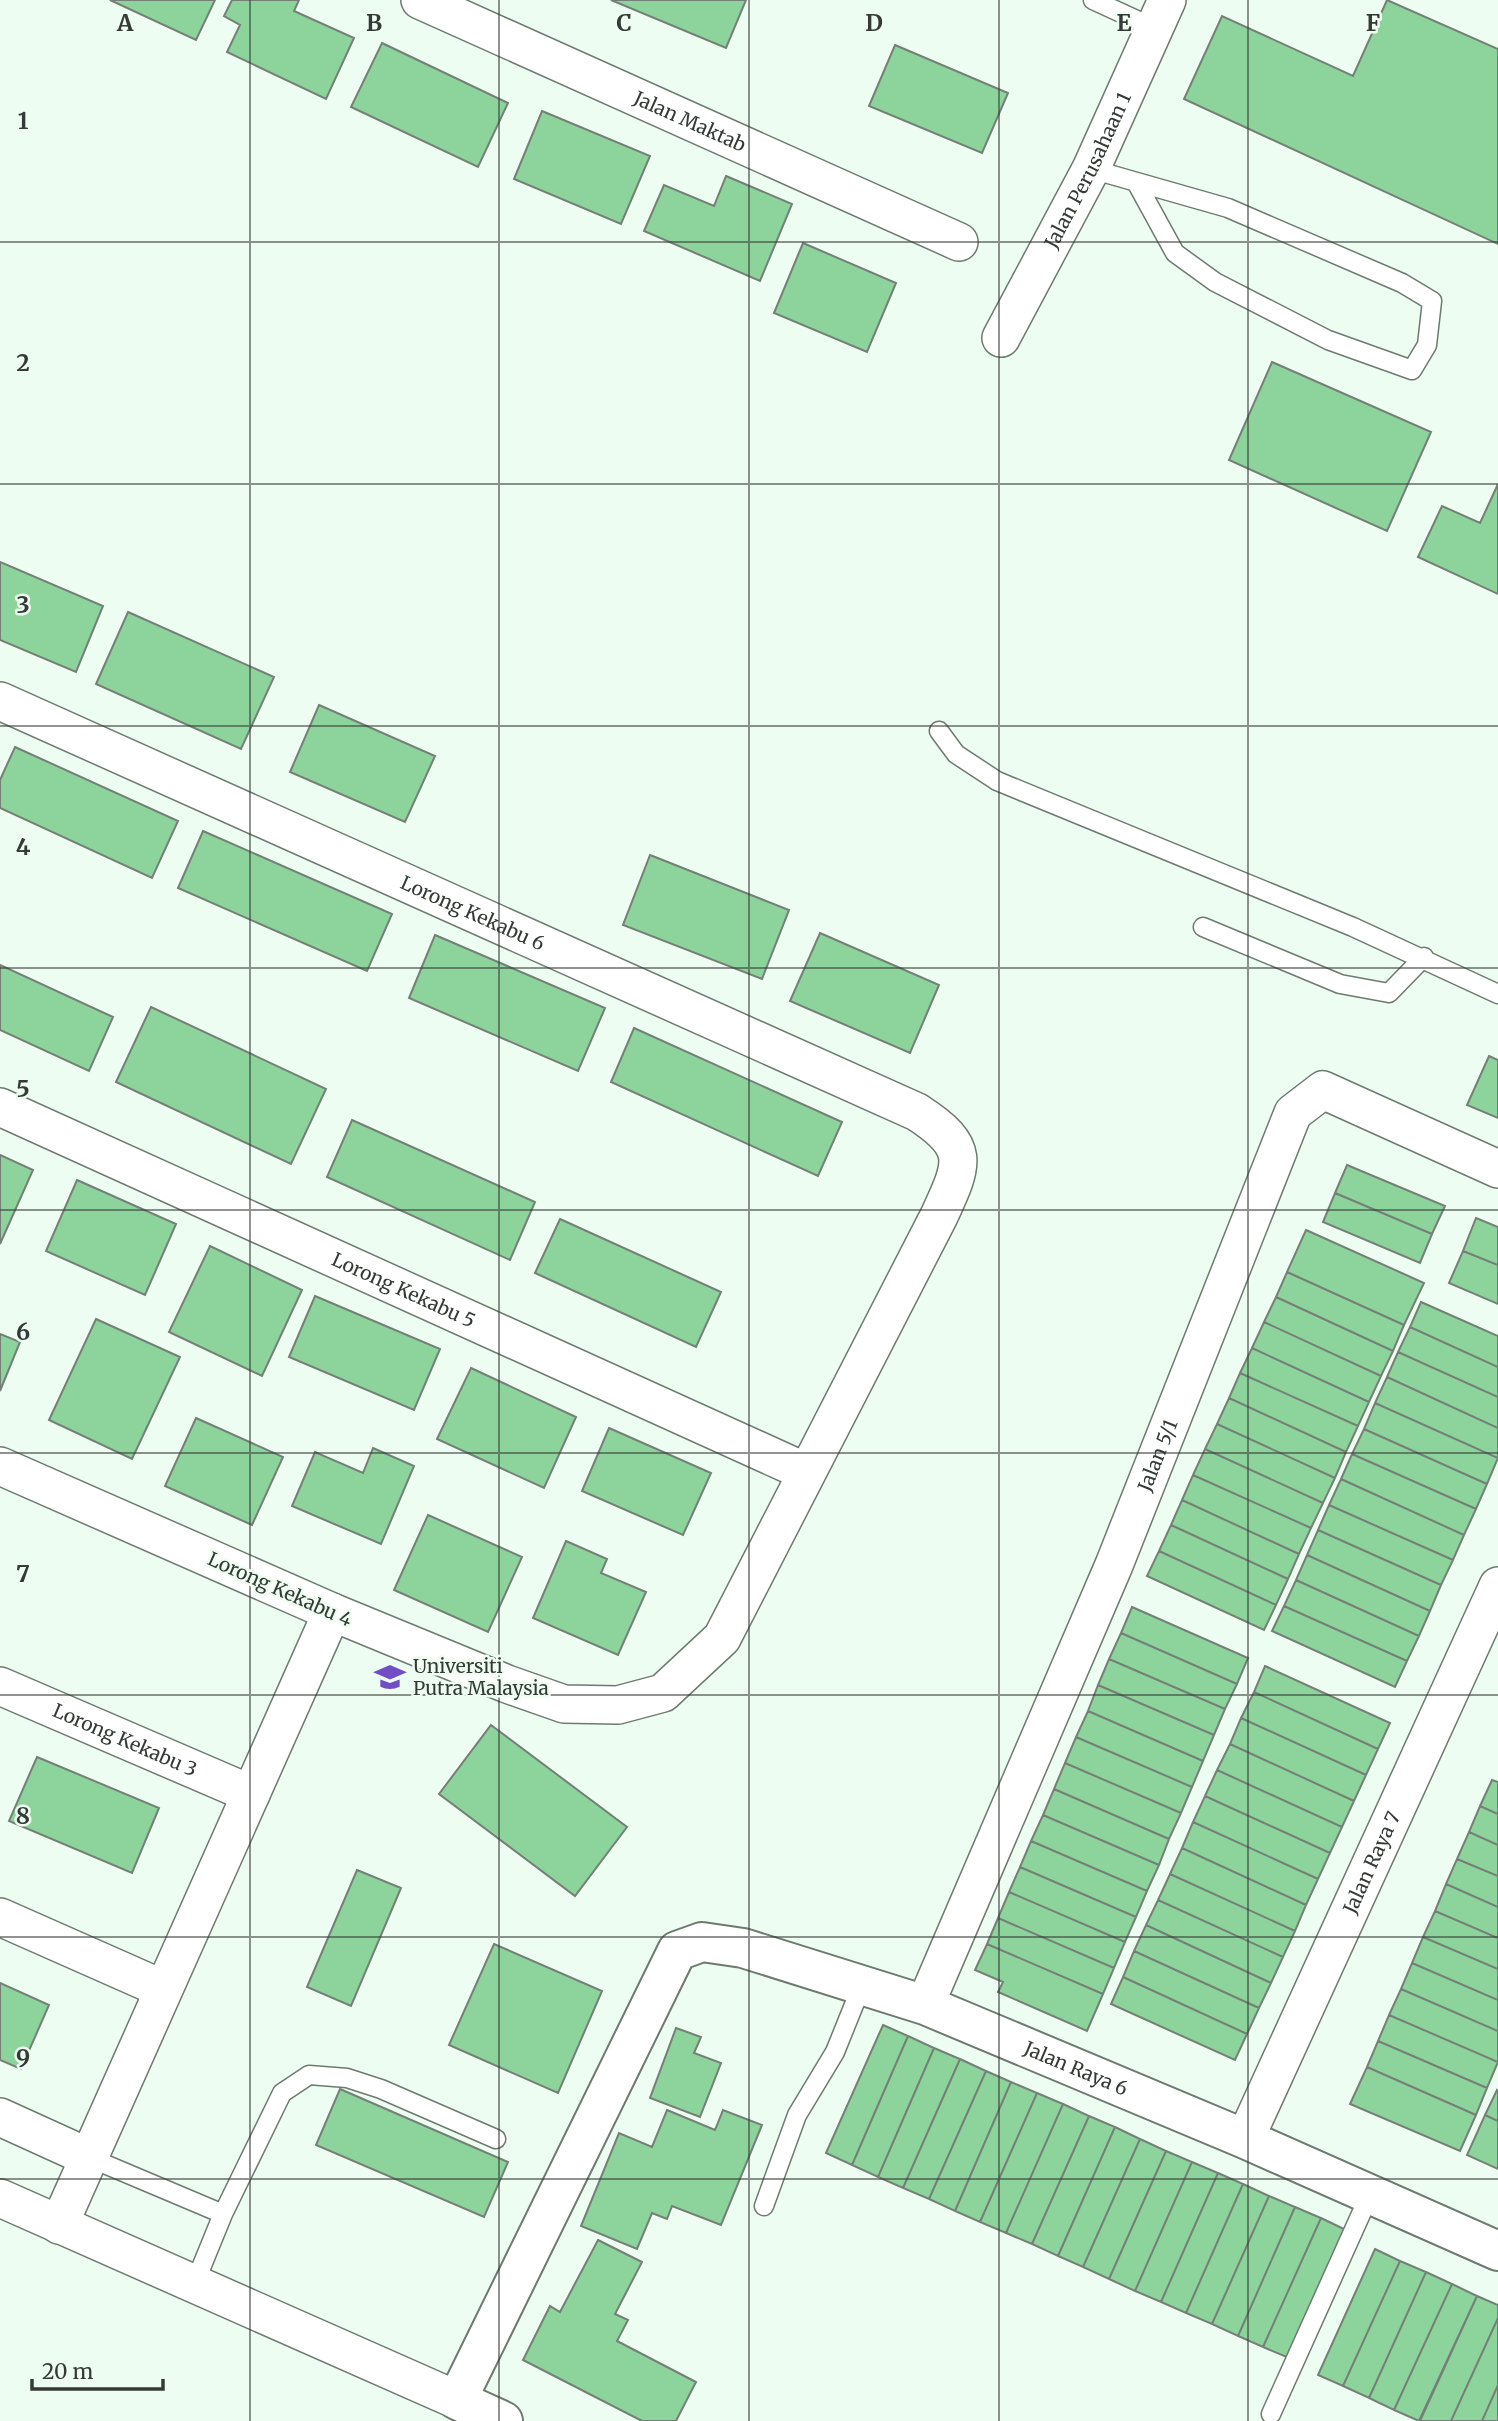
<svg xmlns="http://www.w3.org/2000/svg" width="1498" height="2421" font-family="Merriweather,serif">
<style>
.building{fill:#8cd39c;stroke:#748076;stroke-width:2}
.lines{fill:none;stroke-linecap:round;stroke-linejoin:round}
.lane-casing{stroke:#6d7a70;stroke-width:21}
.street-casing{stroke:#6d7a70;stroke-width:40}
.secondary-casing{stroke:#6d7a70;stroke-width:42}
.lane{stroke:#fff;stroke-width:18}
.street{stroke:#fff;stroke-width:37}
.secondary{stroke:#fff;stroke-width:38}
.grid{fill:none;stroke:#343a35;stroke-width:2;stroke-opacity:0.55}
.labels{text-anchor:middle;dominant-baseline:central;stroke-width:5;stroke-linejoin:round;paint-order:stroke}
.street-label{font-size:19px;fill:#343a35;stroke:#eefdf1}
.poi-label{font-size:19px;fill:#343a35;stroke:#eefdf1;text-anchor:start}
.grid-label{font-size:23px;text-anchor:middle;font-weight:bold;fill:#343a35;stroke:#eefdf1;stroke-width:5;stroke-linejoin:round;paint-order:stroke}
</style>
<rect width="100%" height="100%" fill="#eefdf1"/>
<path class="building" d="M110,0H215L196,40Z
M232,0H299L294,11L354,38L326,99L227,52L240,25L224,16Z
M611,0H746L726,48Z
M1387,0L1498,49V244L1184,99L1222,16L1353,76Z
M382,43L508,103L478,167L351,107Z
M895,45L1008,93L982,153L869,106Z
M542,111L650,156L621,224L514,179Z
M726,176L792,204L760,281L644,231L664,185L714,206Z
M803,243L896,283L867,352L774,313Z
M1272,362L1431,432L1387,531L1229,460Z
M1498,484V594L1418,557L1442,506L1480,523Z
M0,562L103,606L76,672L0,640Z
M128,612L274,677L241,749L96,684Z
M319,705L435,756L405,822L290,772Z
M15,747L178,821L152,878L0,808V780Z
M203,831L392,914L367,971L178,888Z
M650,855L789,910L762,979L623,925Z
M820,933L939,985L910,1053L790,1001Z
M435,935L605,1008L578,1071L409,998Z
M0,965L113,1017L89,1071L0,1030Z
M151,1007L326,1089L291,1164L116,1082Z
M634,1028L842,1122L818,1176L611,1082Z
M1489,1056L1498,1060V1118L1467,1105Z
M352,1120L535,1202L510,1260L327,1177Z
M0,1155L33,1170L0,1244Z
M1347,1165L1445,1206L1432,1234L1335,1193Z
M77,1180L176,1224L145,1295L46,1251Z
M1335,1193L1432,1234L1420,1263L1323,1222Z
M1476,1218L1498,1227V1265L1463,1251Z
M560,1219L721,1292L696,1347L535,1273Z
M1306,1230L1424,1283L1404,1325L1287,1272Z
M210,1246L302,1290L262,1376L169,1332Z
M1463,1251L1498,1265V1304L1449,1283Z
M1287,1272L1404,1325L1393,1351L1276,1297Z
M315,1296L440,1349L414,1410L289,1357Z
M1276,1297L1393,1351L1381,1376L1264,1322Z
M1421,1302L1498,1336V1367L1410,1327Z
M96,1319L180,1357L132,1459L49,1420Z
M1264,1322L1381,1376L1369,1402L1252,1348Z
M1410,1327L1498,1367V1397L1398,1352Z
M0,1334L20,1342L0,1391Z
M1252,1348L1369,1402L1358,1426L1240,1373Z
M1398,1352L1498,1397V1428L1387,1377Z
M471,1368L576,1417L544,1488L437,1439Z
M1240,1373L1358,1426L1346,1452L1229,1398Z
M1387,1377L1498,1428V1458L1375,1403Z
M1229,1398L1346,1452L1335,1478L1217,1424Z
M1375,1403L1498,1458L1487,1484L1364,1429Z
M196,1418L283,1457L252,1525L165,1486Z
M1217,1424L1335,1478L1323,1503L1205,1449Z
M609,1428L711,1473L683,1535L582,1491Z
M1364,1429L1487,1484L1476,1509L1352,1454Z
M373,1448L414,1466L381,1544L292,1506L315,1452L363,1473Z
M1205,1449L1323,1503L1311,1528L1193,1475Z
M1352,1454L1476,1509L1464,1535L1341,1479Z
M1193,1475L1311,1528L1299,1554L1182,1500Z
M1341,1479L1464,1535L1453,1560L1329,1505Z
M1182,1500L1299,1554L1288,1579L1171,1525Z
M1329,1505L1453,1560L1441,1585L1318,1530Z
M428,1515L522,1557L488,1632L394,1590Z
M1171,1525L1288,1579L1276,1605L1159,1551Z
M1318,1530L1441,1585L1430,1611L1307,1555Z
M566,1541L607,1559L601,1573L646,1592L618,1655L533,1618Z
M1159,1551L1276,1605L1264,1630L1147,1576Z
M1307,1555L1430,1611L1419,1636L1296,1580Z
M1296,1580L1419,1636L1407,1661L1284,1606Z
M1284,1606L1407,1661L1395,1687L1272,1631Z
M1132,1607L1248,1658L1237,1684L1121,1633Z
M1121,1633L1237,1684L1225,1709L1109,1659Z
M1109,1659L1225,1709L1214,1735L1098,1685Z
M1265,1666L1390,1723L1378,1749L1254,1692Z
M1098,1685L1214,1735L1203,1761L1088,1711Z
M1254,1692L1378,1749L1366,1775L1241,1718Z
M1088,1711L1203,1761L1192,1787L1076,1737Z
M1241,1718L1366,1775L1354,1801L1230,1744Z
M491,1725L627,1827L575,1896L439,1794Z
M1076,1737L1192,1787L1181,1813L1065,1763Z
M1230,1744L1354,1801L1342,1827L1217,1770Z
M37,1757L159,1808L132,1873L9,1821Z
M1065,1763L1181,1813L1169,1839L1054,1789Z
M1217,1770L1342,1827L1330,1853L1205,1796Z
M1492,1780L1498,1782V1814L1480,1806Z
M1054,1789L1169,1839L1159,1865L1043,1815Z
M1205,1796L1330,1853L1318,1879L1193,1822Z
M1480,1806L1498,1814V1845L1469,1832Z
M1043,1815L1159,1865L1147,1891L1031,1841Z
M1193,1822L1318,1879L1306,1905L1182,1848Z
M1469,1832L1498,1845V1876L1457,1859Z
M1031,1841L1147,1891L1136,1917L1020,1867Z
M1182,1848L1306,1905L1295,1931L1170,1874Z
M1457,1859L1498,1876V1907L1446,1884Z
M1020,1867L1136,1917L1125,1942L1009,1892Z
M357,1870L401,1888L351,2006L307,1987Z
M1170,1874L1295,1931L1283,1957L1158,1900Z
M1446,1884L1498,1907V1938L1435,1911Z
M1009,1892L1125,1942L1114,1968L998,1918Z
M1158,1900L1283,1957L1271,1983L1146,1925Z
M1435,1911L1498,1938V1969L1423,1937Z
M998,1918L1114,1968L1103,1994L987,1944Z
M1146,1925L1271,1983L1259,2008L1134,1951Z
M1423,1937L1498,1969V2000L1412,1963Z
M494,1944L602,1991L558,2093L449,2045Z
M987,1944L1103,1994L1087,2031L998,1992L1003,1982L975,1970Z
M1134,1951L1259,2008L1247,2034L1123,1977Z
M1412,1963L1498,2000V2031L1401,1989Z
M1123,1977L1247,2034L1235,2060L1111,2004Z
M0,1983L49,2005L21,2069L0,2060Z
M1401,1989L1498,2031V2062L1389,2015Z
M1389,2015L1498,2062L1487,2088L1378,2041Z
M883,2025L908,2036L852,2165L826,2153Z
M676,2028L701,2037L694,2053L721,2063L700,2117L650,2098Z
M908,2036L934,2048L878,2177L852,2165Z
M1378,2041L1487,2088L1476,2115L1367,2067Z
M934,2048L960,2059L903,2188L878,2177Z
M960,2059L986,2071L929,2199L903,2188Z
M1367,2067L1476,2115L1460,2151L1350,2104Z
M986,2071L1011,2082L955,2211L929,2199Z
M1011,2082L1037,2093L980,2222L955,2211Z
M340,2089L508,2162L484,2217L316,2145Z
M1497,2090L1498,2091V2121L1485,2115Z
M1037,2093L1063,2104L1006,2233L980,2222Z
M1063,2104L1089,2116L1032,2244L1006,2233Z
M667,2110L715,2130L723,2110L762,2125L721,2225L672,2206L667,2219L652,2213L637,2249L581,2226L619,2133L652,2147Z
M1485,2115L1498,2121V2169L1467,2155Z
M1089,2116L1115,2127L1058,2256L1032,2244Z
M1115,2127L1140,2139L1083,2267L1058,2256Z
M1140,2139L1166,2151L1109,2279L1083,2267Z
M1166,2151L1192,2162L1135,2291L1109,2279Z
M1192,2162L1218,2173L1161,2302L1135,2291Z
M1218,2173L1243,2184L1186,2313L1161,2302Z
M1243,2184L1269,2196L1212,2324L1186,2313Z
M1269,2196L1295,2207L1238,2336L1212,2324Z
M1295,2207L1321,2218L1263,2347L1238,2336Z
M1321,2218L1346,2230L1289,2358L1263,2347Z
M598,2240L642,2262L615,2314L628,2320L617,2341L696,2382L676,2421H642L523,2360L550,2306L560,2312Z
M1375,2249L1400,2261L1343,2386L1318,2375Z
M1400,2261L1426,2272L1369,2398L1343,2386Z
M1426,2272L1452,2284L1394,2410L1369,2398Z
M1452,2284L1477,2296L1419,2421L1394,2410Z
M1477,2296L1498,2305V2318L1451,2421H1420Z
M1498,2318V2385L1482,2421H1451Z
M1498,2385V2421H1482Z"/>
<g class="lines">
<g class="lane-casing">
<path id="lane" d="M1093,0L1154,28
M1091,169L1228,208L1402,283L1432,301L1427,345L1412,370L1328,340L1215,282L1175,253L1136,182
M939,731L956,754L997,781L1353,927L1498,994
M1203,927L1340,984L1389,993L1424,957
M88,2157L223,2214
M764,2206L797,2115L835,2052L862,1985
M194,2285L223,2214L282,2093L309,2075L347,2078L381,2089L496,2139
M1271,2414L1370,2194"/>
</g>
<g class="street-casing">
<g id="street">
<path id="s1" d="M420,0L959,242"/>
<path id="s2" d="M1001,338L1091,169L1167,0"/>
<path id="s3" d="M0,701L917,1112C971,1147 964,1162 939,1216L722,1638L663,1693L618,1705L564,1704L507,1684L332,1612L0,1466"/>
<path id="s4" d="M0,1107L806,1472"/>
<path id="s5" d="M0,1686L251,1794"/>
<path d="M0,1917L163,1989"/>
<path id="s6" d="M925,2005L1114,1565L1293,1113L1323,1090L1498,1169"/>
<path d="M0,2117L88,2157"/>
<path id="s7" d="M1245,2139L1498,1586"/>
<path d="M0,2198L457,2400"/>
<path d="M59,2225L332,1612"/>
</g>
</g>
<g class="secondary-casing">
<g id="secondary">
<path id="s8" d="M503,2421L457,2400L677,1951L702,1942L743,1948L925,2005L1245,2139L1498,2251"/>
</g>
</g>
<use href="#lane" class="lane"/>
<use href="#street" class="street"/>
<use href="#secondary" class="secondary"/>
</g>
<path class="grid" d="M250,0V2421M499,0V2421M749,0V2421M999,0V2421M1248,0V2421M0,242H1498M0,484H1498M0,726H1498M0,968H1498M0,1210H1498M0,1453H1498M0,1695H1498M0,1937H1498M0,2179H1498"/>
<defs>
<g id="university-bare" transform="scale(2.415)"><path d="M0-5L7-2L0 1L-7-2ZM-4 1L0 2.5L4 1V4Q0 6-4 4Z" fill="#714dc6" stroke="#eefdf1" stroke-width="2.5" paint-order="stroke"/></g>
</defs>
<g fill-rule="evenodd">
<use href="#university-bare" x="390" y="1677"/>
</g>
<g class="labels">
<g class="street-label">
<text stroke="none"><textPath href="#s1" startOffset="296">Jalan Maktab</textPath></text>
<text stroke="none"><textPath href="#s2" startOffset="189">Jalan Perusahaan 1</textPath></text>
<text stroke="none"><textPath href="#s3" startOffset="518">Lorong Kekabu 6</textPath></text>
<text stroke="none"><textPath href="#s4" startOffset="443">Lorong Kekabu 5</textPath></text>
<text stroke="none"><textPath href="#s6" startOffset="597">Jalan 5/1</textPath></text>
<text transform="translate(280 1589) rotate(24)">Lorong Kekabu 4</text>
<text stroke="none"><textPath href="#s5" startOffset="136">Lorong Kekabu 3</textPath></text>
<text stroke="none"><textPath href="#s7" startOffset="304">Jalan Raya 7</textPath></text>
<text stroke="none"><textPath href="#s8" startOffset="973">Jalan Raya 6</textPath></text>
</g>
<g class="poi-label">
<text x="413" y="1666">Universiti<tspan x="413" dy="22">Putra Malaysia</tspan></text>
</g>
</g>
<g class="grid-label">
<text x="125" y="31">A</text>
<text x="374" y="31">B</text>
<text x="624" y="31">C</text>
<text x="874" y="31">D</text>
<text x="1124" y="31">E</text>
<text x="1373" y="31">F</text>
<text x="23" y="129">1</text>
<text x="23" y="371">2</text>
<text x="23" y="613">3</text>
<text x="23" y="855">4</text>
<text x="23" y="1097">5</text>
<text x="23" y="1340">6</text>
<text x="23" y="1582">7</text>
<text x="23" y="1824">8</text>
<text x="23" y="2066">9</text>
</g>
<path d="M32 2379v10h131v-10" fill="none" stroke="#343a35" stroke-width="3.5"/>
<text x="42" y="2379" font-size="21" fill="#343a35" stroke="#eefdf1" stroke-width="5" paint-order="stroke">20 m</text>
</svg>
